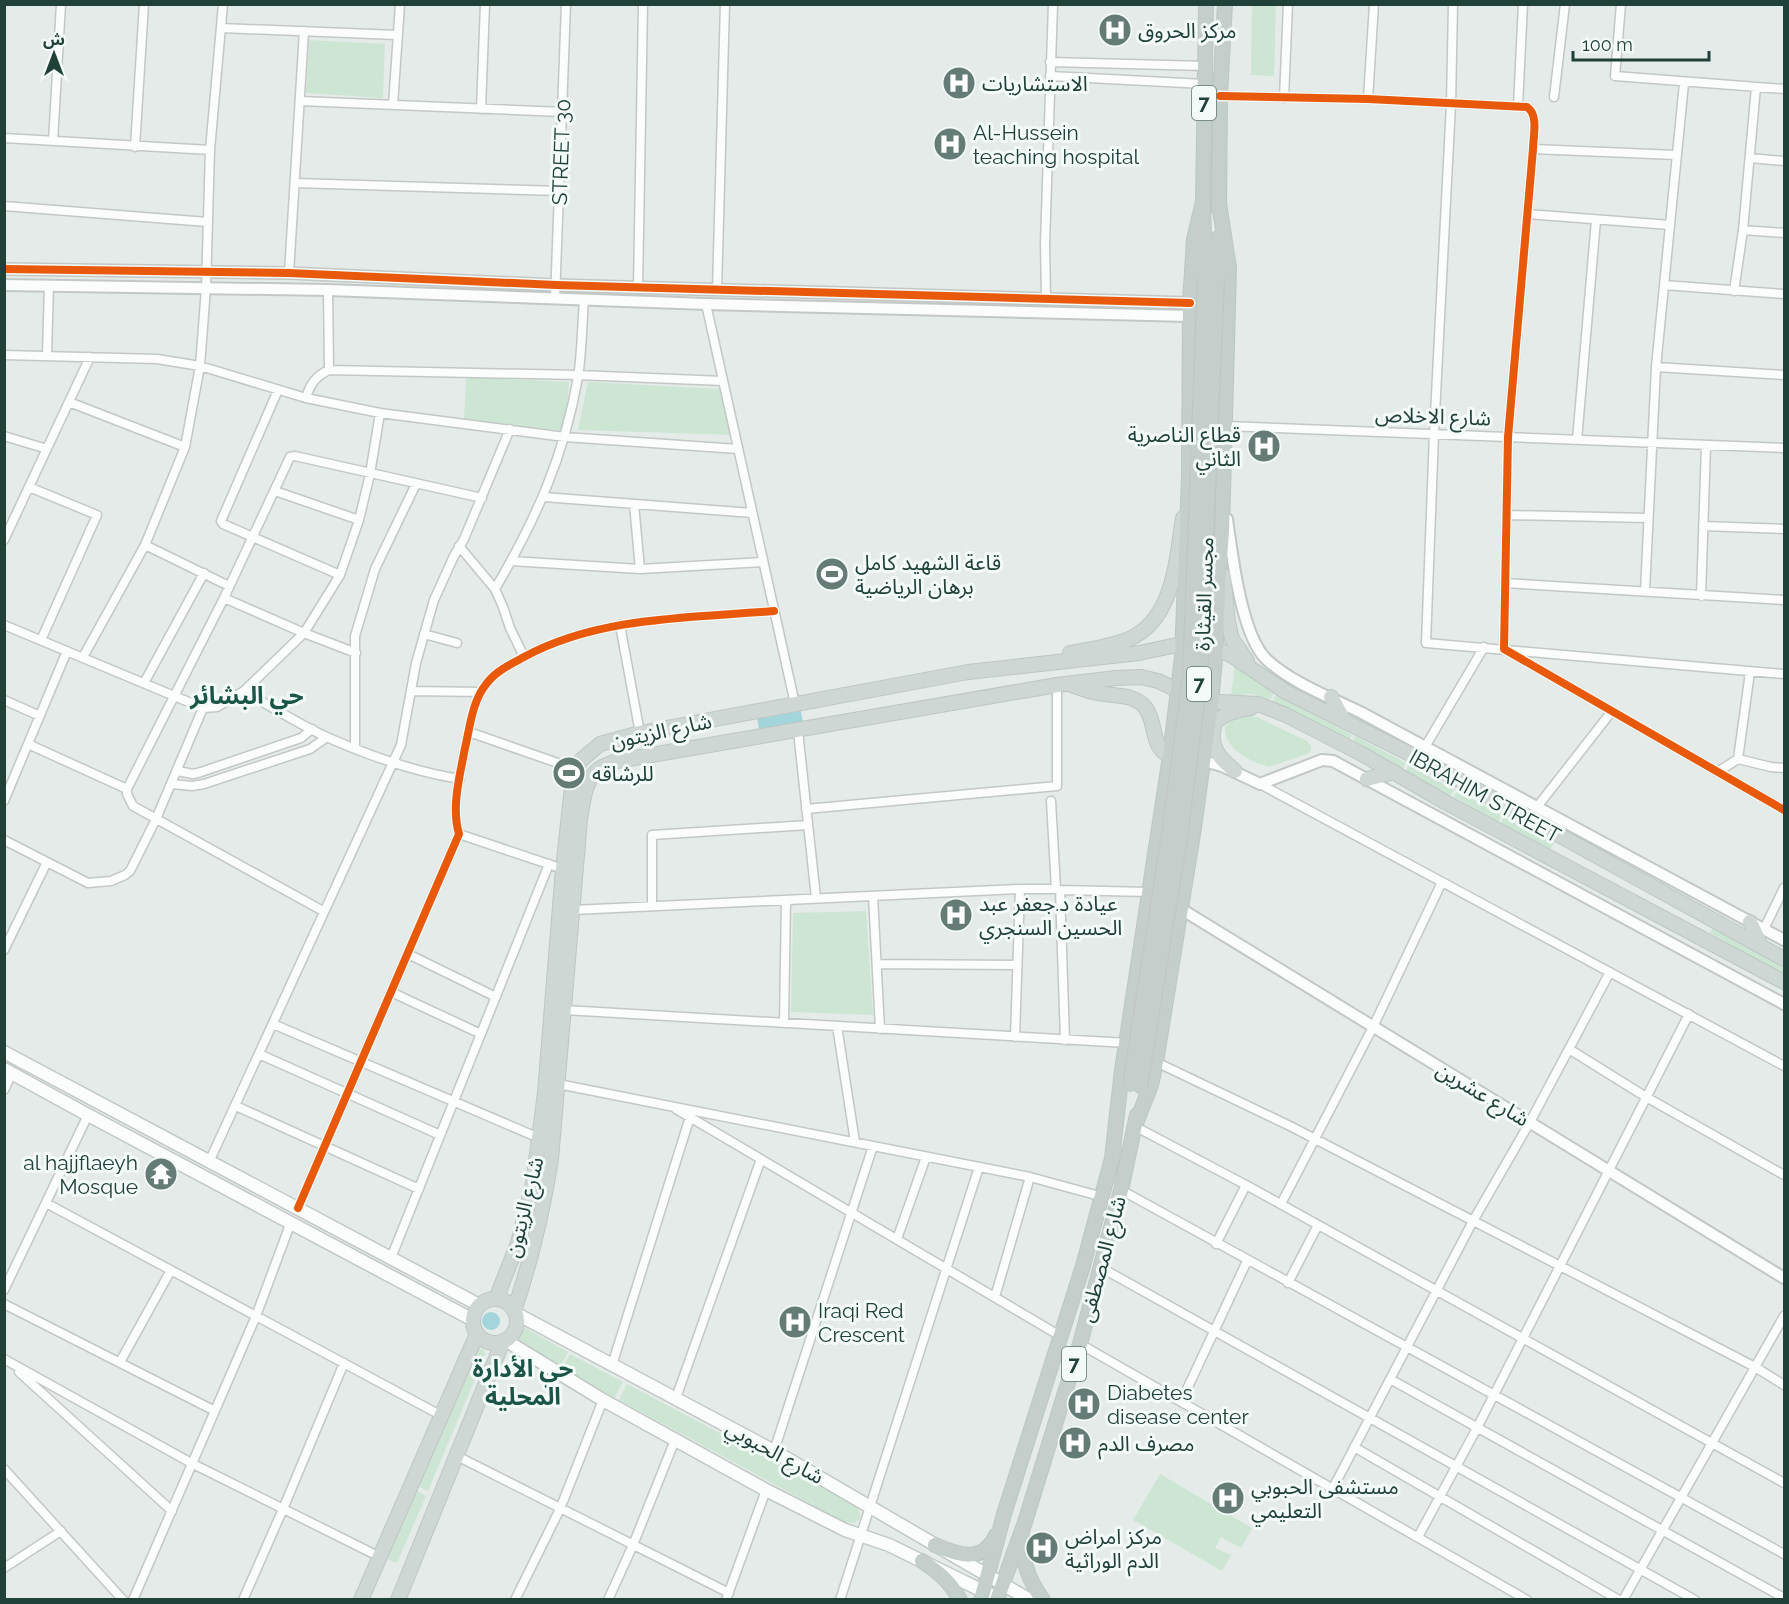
<svg xmlns="http://www.w3.org/2000/svg" width="1789" height="1604" font-family="Raleway,'Noto Sans Arabic',sans-serif">
<style>
.green{fill:#cde6d4}
.water{fill:#a2d5dc}
.lines{fill:none;stroke-linecap:round;stroke-linejoin:round}
.minor-casing{stroke:#c2c8c5;stroke-width:11}
.tertiary-casing{stroke:#c2c8c5;stroke-width:14}
.secondary-casing{stroke:#c1c9c6;stroke-width:15}
.primary-casing{stroke:#bcc7c4;stroke-width:16}
.trunk-casing{stroke:#bcc7c4;stroke-width:16}
.minor{stroke:#fbfcfc;stroke-width:8}
.tertiary{stroke:#fbfcfc;stroke-width:10}
.secondary{stroke:#fbfcfc;stroke-width:12}
.primary{stroke:#ced7d4;stroke-width:14}
.trunk{stroke:#c4cecb;stroke-width:14}
.trunk-bridge-casing{stroke:#bcc7c4;stroke-width:16;stroke-linecap:butt}
.trunk-bridge{stroke:#c4cecb;stroke-width:14}
.cycleway-casing{stroke:#f3faf7;stroke-width:11}
.cycleway{stroke:#e8590c;stroke-width:8}
.labels{text-anchor:middle;dominant-baseline:central;stroke-width:6;stroke-linejoin:round;paint-order:stroke}
.shield{fill:#f3faf7;stroke:#5f7871;stroke-width:1.5}
.shield-label{font-size:20px;font-weight:bold;fill:#204138}
.poi-label{font-size:21px;fill:#204138;stroke:#f3faf7;text-anchor:start}
.street-label{font-size:21px;fill:#204138;stroke:#f3faf7}
.quarter-label{font-size:24px;font-weight:bold;fill:#1a5547;stroke:#f3faf7}
</style>
<rect width="100%" height="100%" fill="#e5ebe8"/>
<path class="green" d="M1252,5H1276L1274,76L1251,75Z
M309,40L385,44L383,98L306,93Z
M466,377L569,382L565,431L464,420Z
M588,382L721,389L735,435L578,430Z
M1235,664L1274,693L1270,700L1251,694L1231,696Z
M1276,694L1352,735L1348,742L1273,701Z
M1249,716L1257,717L1307,741L1311,746V751L1307,754L1269,767C1250,761 1224,750 1225,727L1232,720Z
M1355,736L1406,763L1402,770L1352,744Z
M1409,765L1454,790L1450,796L1405,772Z
M1457,791L1502,815L1498,822L1454,797Z
M1504,817L1554,843L1550,850L1501,823Z
M866,911L873,1015L791,1012L793,913Z
M1713,927L1784,967V975L1710,933Z
M520,1325L568,1352L560,1368L511,1342Z
M477,1349L484,1350L485,1355L428,1491L417,1486Z
M570,1354L623,1382L614,1399L562,1369Z
M627,1384L856,1505L860,1513V1519L855,1523L844,1522L619,1400Z
M1160,1474L1252,1528L1241,1548L1221,1537L1215,1548L1231,1555L1222,1571L1133,1520Z
M415,1490L426,1496L397,1563L387,1559Z"/>
<path class="water" d="M800,706L803,723L759,730L757,715Z
M482 1321a9 9 0 1 1 18 0a9 9 0 1 1-18 0Z"/>
<g class="lines">
<g class="minor-casing">
<path id="minor" d="M1453,4L1451,104L1434,434L1426,643L1784,674
M1621,4L1615,76L1784,89
M221,28L397,35
M1050,62L1205,66
M1050,76L1204,84
M1220,96L1368,99L1527,107C1539,115 1533,137 1533,149L1508,437L1504,649L1784,810
M1554,97L1565,4
M1284,98L1288,4
M1368,99L1374,4
M300,101L562,112
M393,105L400,4
M1518,106L1523,4
M481,109L485,4
M4,138L210,150
M53,141L61,4
M135,147L144,4
M1533,149L1676,155
M1750,158L1784,161
M295,183L560,191
M4,206L207,222
M1527,214L1670,225
M1743,230L1784,233
M289,273L304,31
M1664,285L1784,294
M638,287L643,4
M328,290L329,370
M717,290L725,4
M1734,291L1743,230L1756,87
M555,299L566,4
M1046,299L1045,243L1053,4
M706,304L795,704
M4,355L157,359L200,366L306,398L380,413L565,437L738,449
M47,355L49,285
M1656,367L1784,375
M278,390L221,521L223,524L340,575
M306,398C310,384 316,376 329,370L578,375L723,381
M69,402L185,447
M1225,426L1784,448
M4,436L47,449
M1577,440L1596,220
M29,487L97,515L41,640
M275,491L359,520
M544,497L752,513
M634,504L640,569
M1507,515L1648,518
M1703,526L1784,529
M4,540L90,357
M145,545L229,586
M459,546L495,589L503,607L510,628L524,657
M511,561L640,569L763,562
M1505,583L1784,600
M495,589C536,519 564,457 578,377C582,352 582,325 584,300
M1645,591L1656,367L1684,83
M1701,596L1706,445
M224,598L304,633L356,653
M4,625L203,708L217,707L244,691L304,633L340,575L359,520L370,474L380,413
M620,625L640,733
M424,634L457,643
M83,657L145,545L185,447L200,366L206,288L210,150L223,4
M144,683L204,573
M244,691C272,707 300,725 329,738C370,756 415,772 460,779
M412,691L481,692
M4,700L40,716
M798,731L816,898
M469,732L575,769
M28,744L127,789V794L133,806L323,911
M1425,747L1484,647
M355,749V636L375,569L416,484
M1738,759L1771,767L1784,768
M178,771L193,774L201,772L301,738L312,729
M1717,772L1738,759L1750,672
M172,784L192,786L204,784L310,749L327,737
M1260,784L1784,1066
M127,789L224,598L290,457L295,456L482,498
M4,801L67,651
M1051,801L1056,889L1060,890L1065,1040
M1537,807L1612,711
M806,809L1057,786V685
M459,834L563,869
M4,840L88,883L111,881L125,875L130,871L156,819L203,708
M1060,890L1149,892
M873,896L880,1029
M652,906V835L808,825
M573,910L1020,889H1056
M1764,929L1784,888
M4,950L47,862
M408,954L496,997
M877,964L1017,965
M391,992L481,1034
M565,1010L1127,1043
M784,1023L786,900
M273,1024L539,1138
M837,1026L855,1142
M1015,1037L1020,889
M1569,1049L1646,1097L1784,1175
M259,1054L440,1135
M1156,1062L1290,1126L1755,1367L1784,1385
M558,1084L1030,1177L1103,1197
M4,1090L12,1073
M236,1106L419,1189
M676,1109L1062,1337
M1136,1127L1246,1185L1784,1483
M209,1162L401,745L416,663L434,600L454,556L464,539L510,429
M1121,1190L1784,1554
M46,1203L442,1416
M1281,1204L1373,1027L1442,882
M298,1208L459,834C451,807 460,775 465,748C470,727 472,701 487,683C496,671 511,664 524,657C599,616 691,618 774,611
M897,1239L926,1157
M1216,1244L1246,1185
M391,1258L549,864
M1100,1267L1695,1600
M1288,1283L1318,1225
M4,1290L88,1115
M995,1297L1030,1177
M4,1304L215,1411
M1080,1344L1527,1600
M4,1359L193,1464L380,1557
M120,1362L171,1270
M612,1365L690,1117
M19,1372L172,1511
M1390,1379L1784,1598
M676,1398L761,1159
M1181,1402L1247,1261
M1354,1447L1619,1600
M774,1451L873,1146
M457,1456L729,1593
M4,1469L123,1600
M1333,1488L1473,1221L1530,1122L1610,972
M1418,1537L1477,1428L1689,1014
M4,1568L61,1531
M133,1600L256,1316L291,1222
M243,1600L283,1509L344,1363
M515,1600L560,1509L603,1400
M608,1600L633,1545L675,1440
M726,1600L766,1490
M840,1600L979,1167
M1623,1600L1784,1316"/>
</g>
<g class="tertiary-casing">
<path id="tertiary" d="M4,269L289,273L556,285L1190,303
M4,285L328,290L706,304L1189,316
M1227,519C1232,554 1241,634 1266,659C1290,682 1332,698 1362,713L1784,940
M1196,759L1222,766L1260,784L1322,760L1333,761L1784,1004
M1181,909L1784,1278"/>
</g>
<g class="secondary-casing">
<path id="secondary" d="M4,1052L479,1305
M4,1069L88,1115L473,1320
M515,1313L774,1451L1030,1600
M505,1340L603,1400L766,1490L845,1530L889,1545L991,1595"/>
</g>
<g class="primary-casing">
<path id="primary" d="M1223,575L1228,622L1232,639L1247,661
M1070,653C1089,649 1110,647 1129,639C1174,619 1176,561 1183,518
M1072,685C1080,688 1089,692 1098,693C1113,696 1131,694 1143,705C1158,720 1149,747 1170,756
M1331,697L1345,722
M1215,724C1207,745 1220,759 1235,771
M1207,735C1214,717 1233,710 1251,708
M1367,779L1394,772
M1750,922L1761,946
M496,1299L518,1243L533,1184L545,1093L563,869L573,778L580,761L600,744L640,733L968,672L1139,653L1182,644L1207,645L1231,655L1286,692L1426,762L1784,959
M473 1321a22 22 0 1 1 44 0a22 22 0 1 1-44 0Z
M514,1311C531,1261 543,1211 551,1159L580,820C583,802 584,781 599,769C603,765 611,764 617,761L1057,685L1116,678L1141,677L1158,681L1201,701L1258,704L1286,715L1362,754L1445,802L1784,982
M361,1600L477,1334
M398,1600L503,1341"/>
</g>
<g class="trunk-casing">
<path id="trunk" d="M1219,210L1220,96L1225,4
M1205,277L1203,202L1206,4
M1217,278L1218,238
M1136,1123L1151,1085L1156,1062L1194,828L1211,703L1216,648L1218,584L1222,531L1229,268L1219,203
M1112,1158L1122,1070L1170,756L1182,657L1189,477L1190,303L1194,239L1203,202
M1023,1538C1021,1561 1029,1581 1043,1600
M935,1545C958,1555 983,1564 996,1535
M922,1561C938,1572 951,1582 960,1600
M981,1600L1004,1514L1083,1266L1114,1151
M997,1600L1025,1522L1080,1344L1121,1190L1137,1115"/>
</g>
<use href="#minor" class="minor"/>
<use href="#tertiary" class="tertiary"/>
<use href="#secondary" class="secondary"/>
<use href="#primary" class="primary"/>
<use href="#trunk" class="trunk"/>
<g class="trunk-bridge-casing">
<path id="trunk-bridge" d="M1130,1085L1169,835L1190,677L1205,277
M1140,1087L1180,837L1200,678L1217,278"/>
</g>
<use href="#trunk-bridge" class="trunk-bridge"/>
<g class="cycleway-casing">
<path id="cycleway" d="M1220,96L1368,99L1527,107C1539,115 1533,137 1533,149L1508,437L1504,649L1784,810
M4,269L289,273L556,285L1190,303
M298,1208L459,834C451,807 460,775 465,748C470,727 472,701 487,683C496,671 511,664 524,657C599,616 691,618 774,611"/>
</g>
<use href="#cycleway" class="cycleway"/>
</g>
<defs>
<g id="hospital-disc" transform="scale(1.725)"><circle r="9.5" fill="#657c76" stroke="#f3faf7"/><path d="M-5-5h3v3.5h4V-5h3V5h-3V1.5h-4V5h-3Z" fill="#fff"/></g>
<g id="stadium-disc" transform="scale(1.725)"><circle r="9.5" fill="#657c76" stroke="#f3faf7"/><path d="M0-5a6.5 5 0 1 0 0 10a6.5 5 0 1 0 0-10ZM-3.5-1.8h7v3.6h-7Z" fill="#fff"/></g>
<g id="temple-disc" transform="scale(1.725)"><circle r="9.5" fill="#657c76" stroke="#f3faf7"/><path d="M0-6L5-2H3V0L6.5 2.5H4V6H1.5V3h-3V6H-4V2.5H-6.5L-3 0V-2H-5Z" fill="#fff"/></g>
</defs>
<g fill-rule="evenodd">
<use href="#hospital-disc" x="1115" y="30"/>
<use href="#hospital-disc" x="959" y="83"/>
<use href="#hospital-disc" x="950" y="144"/>
<use href="#hospital-disc" x="1264" y="446"/>
<use href="#stadium-disc" x="832" y="574"/>
<use href="#stadium-disc" x="569" y="773"/>
<use href="#hospital-disc" x="956" y="915"/>
<use href="#temple-disc" x="161" y="1174"/>
<use href="#hospital-disc" x="795" y="1322"/>
<use href="#hospital-disc" x="1084" y="1404"/>
<use href="#hospital-disc" x="1075" y="1443"/>
<use href="#hospital-disc" x="1228" y="1498"/>
<use href="#hospital-disc" x="1042" y="1548"/>
</g>
<g class="labels">
<g class="shield">
<rect x="1192" y="86" width="24" height="34" rx="4.5"/>
<rect x="1187" y="667" width="24" height="34" rx="4.5"/>
<rect x="1062" y="1347" width="24" height="34" rx="4.5"/>
</g>
<g class="shield-label">
<text x="1204" y="103">7</text>
<text x="1199" y="684">7</text>
<text x="1074" y="1364">7</text>
</g>
<g class="poi-label">
<text x="1138" y="30">مركز الحروق</text>
<text x="982" y="83">الاستشاريات</text>
<text x="973" y="132">Al-Hussein<tspan x="973" dy="24">teaching hospital</tspan></text>
<text x="1241" y="434" text-anchor="end">قطاع الناصرية<tspan x="1241" dy="24">الثاني</tspan></text>
<text x="855" y="562">قاعة الشهيد كامل<tspan x="855" dy="24">برهان الرياضية</tspan></text>
<text x="592" y="773">للرشاقه</text>
<text x="979" y="903">عيادة د.جعفر عبد<tspan x="979" dy="24">الحسين السنجري</tspan></text>
<text x="138" y="1162" text-anchor="end">al hajjflaeyh<tspan x="138" dy="24">Mosque</tspan></text>
<text x="818" y="1310">Iraqi Red<tspan x="818" dy="24">Crescent</tspan></text>
<text x="1107" y="1392">Diabetes<tspan x="1107" dy="24">disease center</tspan></text>
<text x="1098" y="1443">مصرف الدم</text>
<text x="1251" y="1486">مستشفى الحبوبي<tspan x="1251" dy="24">التعليمي</tspan></text>
<text x="1065" y="1536">مركز امراض<tspan x="1065" dy="24">الدم الوراثية</tspan></text>
</g>
<g class="street-label">
<text transform="translate(561 152) rotate(-88)">STREET 30</text>
<text transform="translate(1433 416) rotate(2)">شارع الاخلاص</text>
<text transform="translate(1204 594) rotate(-88)">مجسر القيثارة</text>
<text transform="translate(661 731) rotate(-12)">شارع الزيتون</text>
<text transform="translate(1485 796) rotate(29)">IBRAHIM STREET</text>
<text transform="translate(1483 1094) rotate(31)">شارع عشرين</text>
<text transform="translate(524 1207) rotate(-76)">شارع الزيتون</text>
<text transform="translate(1102 1259) rotate(-75)">شارع المصطفى</text>
<text transform="translate(775 1452) rotate(29)">شارع الحبوبي</text>
</g>
<g class="quarter-label">
<text x="247" y="695">حي البشائر</text>
<text x="523" y="1368">حي الأدارة<tspan x="523" dy="28">المحلية</tspan></text>
</g>
</g>
<rect width="1789" height="1604" fill="none" stroke="#204138" stroke-width="12"/>
<g transform="translate(54 54)" stroke="#f3faf7" stroke-width="4.5" paint-order="stroke">
<path d="M0-4.5L10 22L0 15L-10 22Z" fill="#204138"/>
<text y="-9" font-size="16" font-weight="bold" text-anchor="middle" fill="#204138">ش</text>
</g>
<path d="M1573 51v9h136v-9" fill="none" stroke="#204138" stroke-width="3"/>
<text x="1582" y="51" font-size="18" fill="#204138" stroke="#f3faf7" stroke-width="4.5" paint-order="stroke">100 m</text>
</svg>
